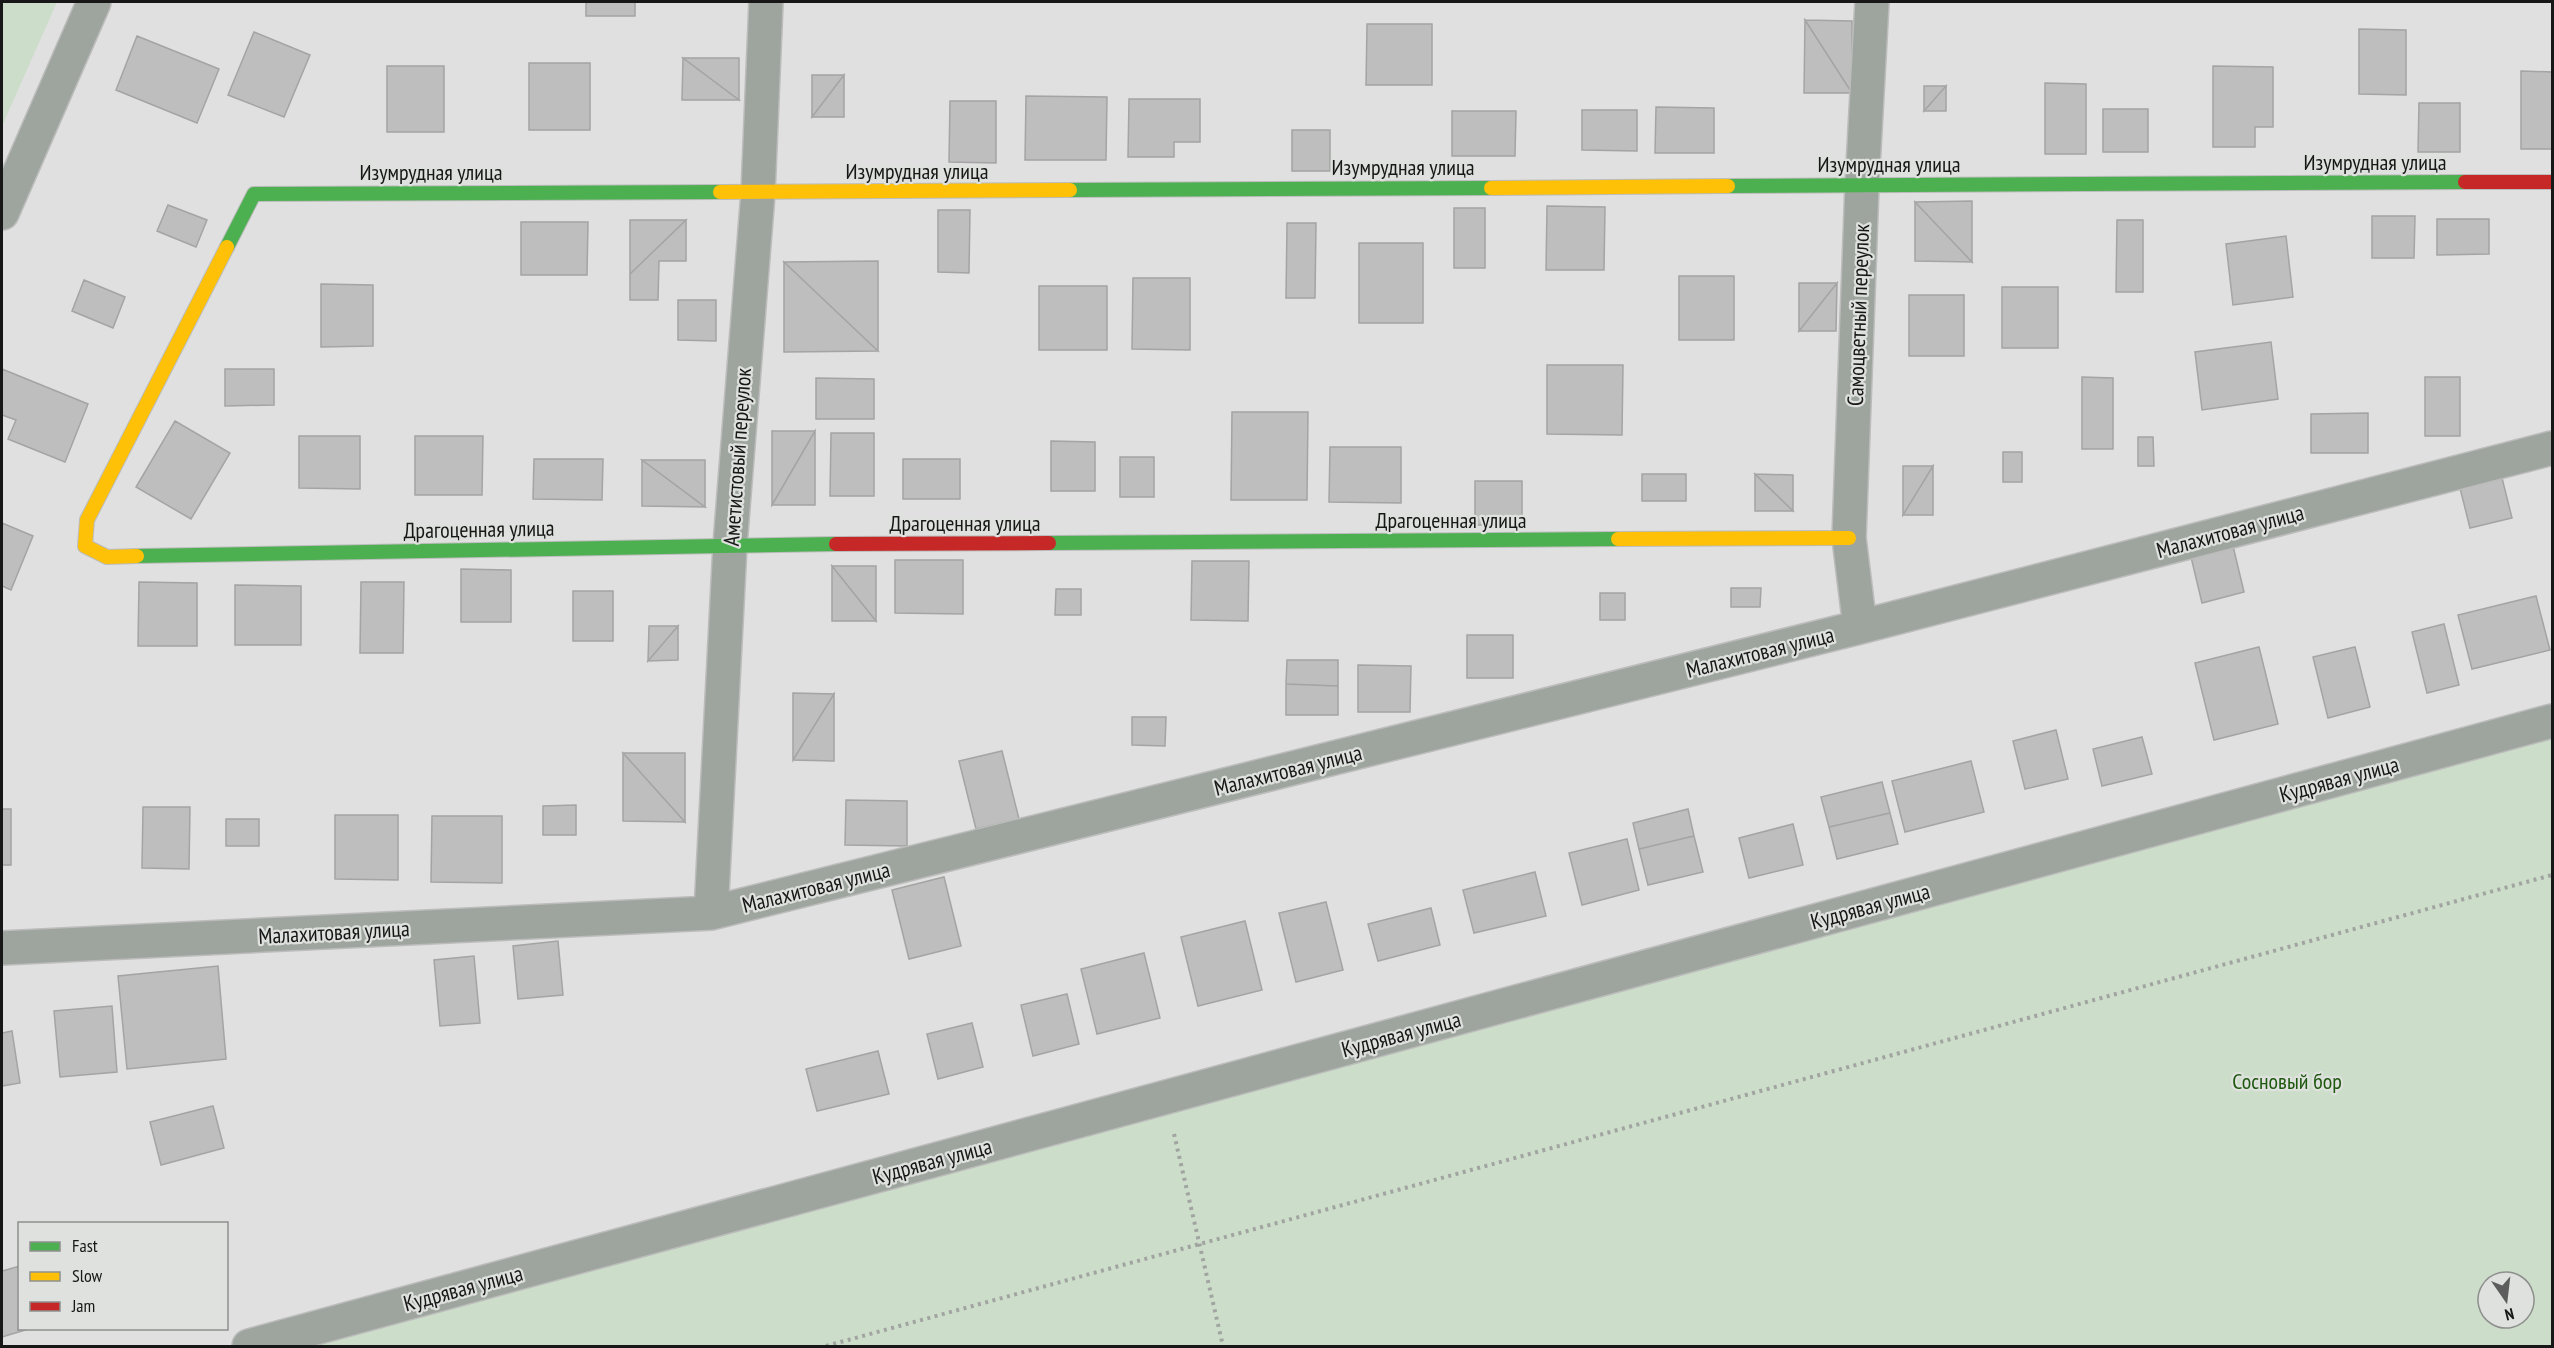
<svg xmlns="http://www.w3.org/2000/svg" width="2554" height="1348" font-family="'PT Sans Narrow',sans-serif">
<style>
.green{fill:#ccdec9;fill-rule:evenodd}
.building{fill:#bdbebd;stroke:#a3a4a3;stroke-width:1.5}
.lines{fill:none;stroke-linecap:round;stroke-linejoin:round}
.street-casing{stroke:#bbbcbb;stroke-width:36}
.fast-casing{stroke:#bbbcbb;stroke-width:16}
.slow-casing{stroke:#bbbcbb;stroke-width:16}
.jam-casing{stroke:#bbbcbb;stroke-width:16}
.path{stroke:#a1a4a1;stroke-width:4;stroke-dasharray:3 4.5;stroke-linecap:butt}
.street{stroke:#9ea49e;stroke-width:33}
.fast{stroke:#4caf50;stroke-width:14}
.slow{stroke:#ffc107;stroke-width:14}
.jam{stroke:#c62828;stroke-width:14}
.labels{text-anchor:middle;dominant-baseline:central;stroke-width:4.5;stroke-linejoin:round;paint-order:stroke}
.street-label{font-size:22px;fill:#161716;stroke:#dee1de}
.park-label{font-size:22px;fill:#1f580f;stroke:#dee1de}
</style>
<rect width="100%" height="100%" fill="#dfe0df"/>
<path class="green" d="M2,2H57L2,126Z
M2552,733V1346H299ZM2488,1282H2524V1318H2488Z"/>
<path class="building" d="M586,2H635V16H586Z
M1805,20L1852,21V93Z
M1805,20L1852,93H1804Z
M1367,24H1432V85H1366Z
M2359,29L2406,30V95L2359,94Z
M254,32L310,55L284,117L228,95Z
M137,36L219,69L197,123L116,90Z
M683,58H739V100Z
M683,58L739,100H682Z
M529,63H590V130H529Z
M387,66H444V132H387Z
M2213,66L2273,67V127H2255V147H2213Z
M2521,71L2552,72V149H2521Z
M812,75H844L812,117Z
M844,75V117H812Z
M2045,83L2086,84V154H2045Z
M1924,86H1946L1924,111Z
M1946,86V111H1924Z
M1026,96L1107,97L1106,160H1025Z
M1129,99H1200V142H1174V157H1128Z
M950,101H996V163L949,162Z
M2419,103H2460V152H2418Z
M1656,107L1714,108V153H1655Z
M2103,109H2148V152H2103Z
M1582,110H1637V151L1582,150Z
M1452,111H1516L1515,156H1452Z
M1292,130H1330V171H1292Z
M1972,201V262L1915,202Z
M1915,202L1972,262L1915,261Z
M168,205L207,220L196,247L157,231Z
M1547,206L1605,207L1604,270H1546Z
M1454,208H1485V268H1454Z
M938,210H970L969,273L938,272Z
M2372,216H2415L2414,258H2372Z
M2437,219H2489V254L2437,255Z
M630,220H686L630,274Z
M686,220V261H659L658,300H630V274Z
M2117,220H2143V292H2116Z
M521,222H588L587,275H521Z
M1287,223H1316L1315,298H1286Z
M2286,236L2293,297L2233,305L2226,244Z
M1359,243H1423V323H1359Z
M878,261V351L784,262Z
M784,262L878,351L784,352Z
M1679,276H1734V340H1679Z
M1133,278H1190V350L1132,349Z
M84,280L125,297L113,328L72,311Z
M1799,283H1837L1799,331Z
M1837,283L1836,331H1799Z
M321,284L373,285V346L321,347Z
M1039,286H1107V350H1039Z
M2002,287H2058V348H2002Z
M1909,295H1964V356H1909Z
M678,300H716V341L678,340Z
M2271,342L2278,399L2202,410L2195,352Z
M1547,365H1623L1622,435L1547,434Z
M2,369L88,404L65,462L8,439L16,420L2,415Z
M225,369H274V405L225,406Z
M2082,377L2113,378V449H2082Z
M2425,377H2460V436H2425Z
M816,378L874,379V419H816Z
M1232,412H1308L1307,500H1231Z
M2368,413V453H2311V414Z
M175,421L230,453L191,519L136,487Z
M772,431H815L772,505Z
M815,431V505H772Z
M831,433H874V496H830Z
M299,436H360V489L299,488Z
M415,436H483L482,495H415Z
M2138,437H2153L2154,466H2138Z
M1051,441L1095,442V491H1051Z
M1330,447H1401V503L1329,502Z
M2003,452H2022V482H2003Z
M1120,457H1154V497H1120Z
M534,459H603L602,500L533,499Z
M903,459H960V499H903Z
M642,460L705,507L642,506Z
M642,460H705V507Z
M1903,466H1933L1903,515Z
M1933,466V515H1903Z
M1642,474H1686V501H1642Z
M1755,474L1793,475V511Z
M1755,474L1793,511H1755Z
M2502,478L2512,518L2470,528L2460,488Z
M1475,481H1522V525H1475Z
M2,523L33,536L11,590L2,586Z
M2233,546L2244,592L2202,603L2191,557Z
M895,560H963V614L895,613Z
M1192,561H1249L1248,621L1191,620Z
M832,566H876V621Z
M832,566L876,621H832Z
M461,569L511,570V622H461Z
M139,582L197,583V646H138Z
M361,582H404L403,653H360Z
M235,585L301,586V645H235Z
M1731,588H1761L1760,607H1731Z
M1056,589H1081V615H1055Z
M573,591H613V641H573Z
M1600,593H1625V620H1600Z
M2536,596L2550,650L2472,669L2458,615Z
M2444,624L2459,685L2427,693L2412,632Z
M649,626H678L648,661Z
M678,626V660L648,661Z
M1467,635H1513V678H1467Z
M2259,647L2278,724L2214,740L2195,663Z
M2355,647L2370,707L2328,718L2313,657Z
M1287,660H1338V686L1286,684Z
M1358,665L1411,666L1410,712H1358Z
M1286,684L1338,686V715H1286Z
M793,693L834,694L793,760Z
M834,694V761L793,760Z
M1132,717H1166L1165,746L1132,745Z
M2056,730L2068,779L2025,789L2013,741Z
M2142,737L2152,774L2102,786L2093,749Z
M1002,751L1019,819L976,829L959,761Z
M623,753L685,822L623,821Z
M623,753H685V822Z
M1971,761L1984,812L1905,832L1892,781Z
M1882,782L1890,813L1829,827L1821,797Z
M846,800L907,801V846L845,845Z
M576,805V835H543V806Z
M143,807H190L189,869L142,868Z
M2,809H11V865H2Z
M1688,809L1694,836L1639,849L1633,823Z
M1890,813L1898,844L1837,859L1829,827Z
M335,815H398V880L335,879Z
M432,816H502V883L431,882Z
M226,819H259V846H226Z
M1793,824L1803,865L1749,878L1739,838Z
M1694,836L1703,872L1648,885L1639,849Z
M1627,839L1639,890L1582,905L1569,853Z
M1535,872L1546,916L1474,933L1463,890Z
M944,877L961,946L909,959L892,890Z
M1326,902L1343,970L1296,982L1279,913Z
M1431,908L1440,945L1378,961L1368,924Z
M1245,921L1262,990L1198,1006L1181,937Z
M558,941L563,995L518,999L513,946Z
M1144,953L1160,1018L1097,1034L1081,969Z
M474,956L480,1023L440,1026L434,960Z
M218,966L226,1059L127,1069L118,976Z
M1067,994L1079,1044L1033,1056L1021,1005Z
M112,1006L117,1072L60,1077L54,1011Z
M972,1023L983,1067L938,1079L927,1034Z
M12,1031L20,1083L2,1086V1033Z
M878,1051L889,1094L817,1111L806,1069Z
M213,1106L224,1148L161,1165L150,1122Z
M20,1266V1328H32L2,1337V1271Z"/>
<g class="lines">
<g class="street-casing">
<path id="street" d="M2,213L94,2
M1860,627L1849,538L1862,185L1872,2
M711,913L730,545L758,193L766,2
M2,948L711,913L1860,627L2552,448
M249,1346L2552,721"/>
</g>
<g class="fast-casing">
<path id="fast" d="M1728,186L2465,182
M1070,190L1491,188
M227,247L254,194L720,192
M1049,543L1618,539
M137,556L836,544"/>
</g>
<g class="slow-casing">
<path id="slow" d="M1491,188L1728,186
M720,192L1070,190
M1618,539L1849,538
M137,556L107,557L85,546L87,520L227,247"/>
</g>
<g class="jam-casing">
<path id="jam" d="M2465,182H2552
M836,544L1049,543"/>
</g>
<path class="path" d="M1174,1134L1223,1346
M826,1346L2552,875"/>
<use href="#street" class="street"/>
<use href="#fast" class="fast"/>
<use href="#slow" class="slow"/>
<use href="#jam" class="jam"/>
</g>
<g class="labels">
<g class="street-label">
<text x="2375" y="162">Изумрудная улица</text>
<text x="1889" y="164">Изумрудная улица</text>
<text x="1403" y="167">Изумрудная улица</text>
<text x="917" y="171">Изумрудная улица</text>
<text x="431" y="172">Изумрудная улица</text>
<text transform="translate(1858 315) rotate(-88)">Самоцветный переулок</text>
<text transform="translate(737 457) rotate(-86)">Аметистовый переулок</text>
<text x="1451" y="520">Драгоценная улица</text>
<text x="965" y="523">Драгоценная улица</text>
<text transform="translate(479 529) rotate(-1)">Драгоценная улица</text>
<text transform="translate(2230 531) rotate(-15)">Малахитовая улица</text>
<text transform="translate(1760 652) rotate(-14)">Малахитовая улица</text>
<text transform="translate(1288 770) rotate(-14)">Малахитовая улица</text>
<text transform="translate(2339 779) rotate(-15)">Кудрявая улица</text>
<text transform="translate(816 887) rotate(-14)">Малахитовая улица</text>
<text transform="translate(1870 906) rotate(-15)">Кудрявая улица</text>
<text transform="translate(334 932) rotate(-3)">Малахитовая улица</text>
<text transform="translate(1401 1034) rotate(-15)">Кудрявая улица</text>
<text transform="translate(932 1161) rotate(-15)">Кудрявая улица</text>
<text transform="translate(463 1288) rotate(-15)">Кудрявая улица</text>
</g>
<g class="park-label">
<text x="2287" y="1081">Сосновый бор</text>
</g>
</g>
<rect width="2554" height="1348" fill="none" stroke="#161716" stroke-width="6"/>
<rect x="18" y="1222" width="210" height="108" fill="#dee1de" stroke="#8e908e" stroke-width="1.5"/>
<rect x="30" y="1242" width="30" height="9" fill="#4caf50" stroke="#8e908e" stroke-width="1.5"/>
<text x="72" y="1252" font-size="18" fill="#161716">Fast</text>
<rect x="30" y="1272" width="30" height="9" fill="#ffc107" stroke="#8e908e" stroke-width="1.5"/>
<text x="72" y="1282" font-size="18" fill="#161716">Slow</text>
<rect x="30" y="1302" width="30" height="9" fill="#c62828" stroke="#8e908e" stroke-width="1.5"/>
<text x="72" y="1312" font-size="18" fill="#161716">Jam</text>
<g transform="translate(2506 1300) rotate(166)"><circle r="28" fill="#dee1de" stroke="#8e908e" stroke-width="1.5"/>
<path d="M0-4.5L10 22L0 15L-10 22Z" fill="#5c5d5c"/>
<text y="-9" font-size="16" font-weight="bold" text-anchor="middle" fill="#161716">N</text>
</g>
</svg>
